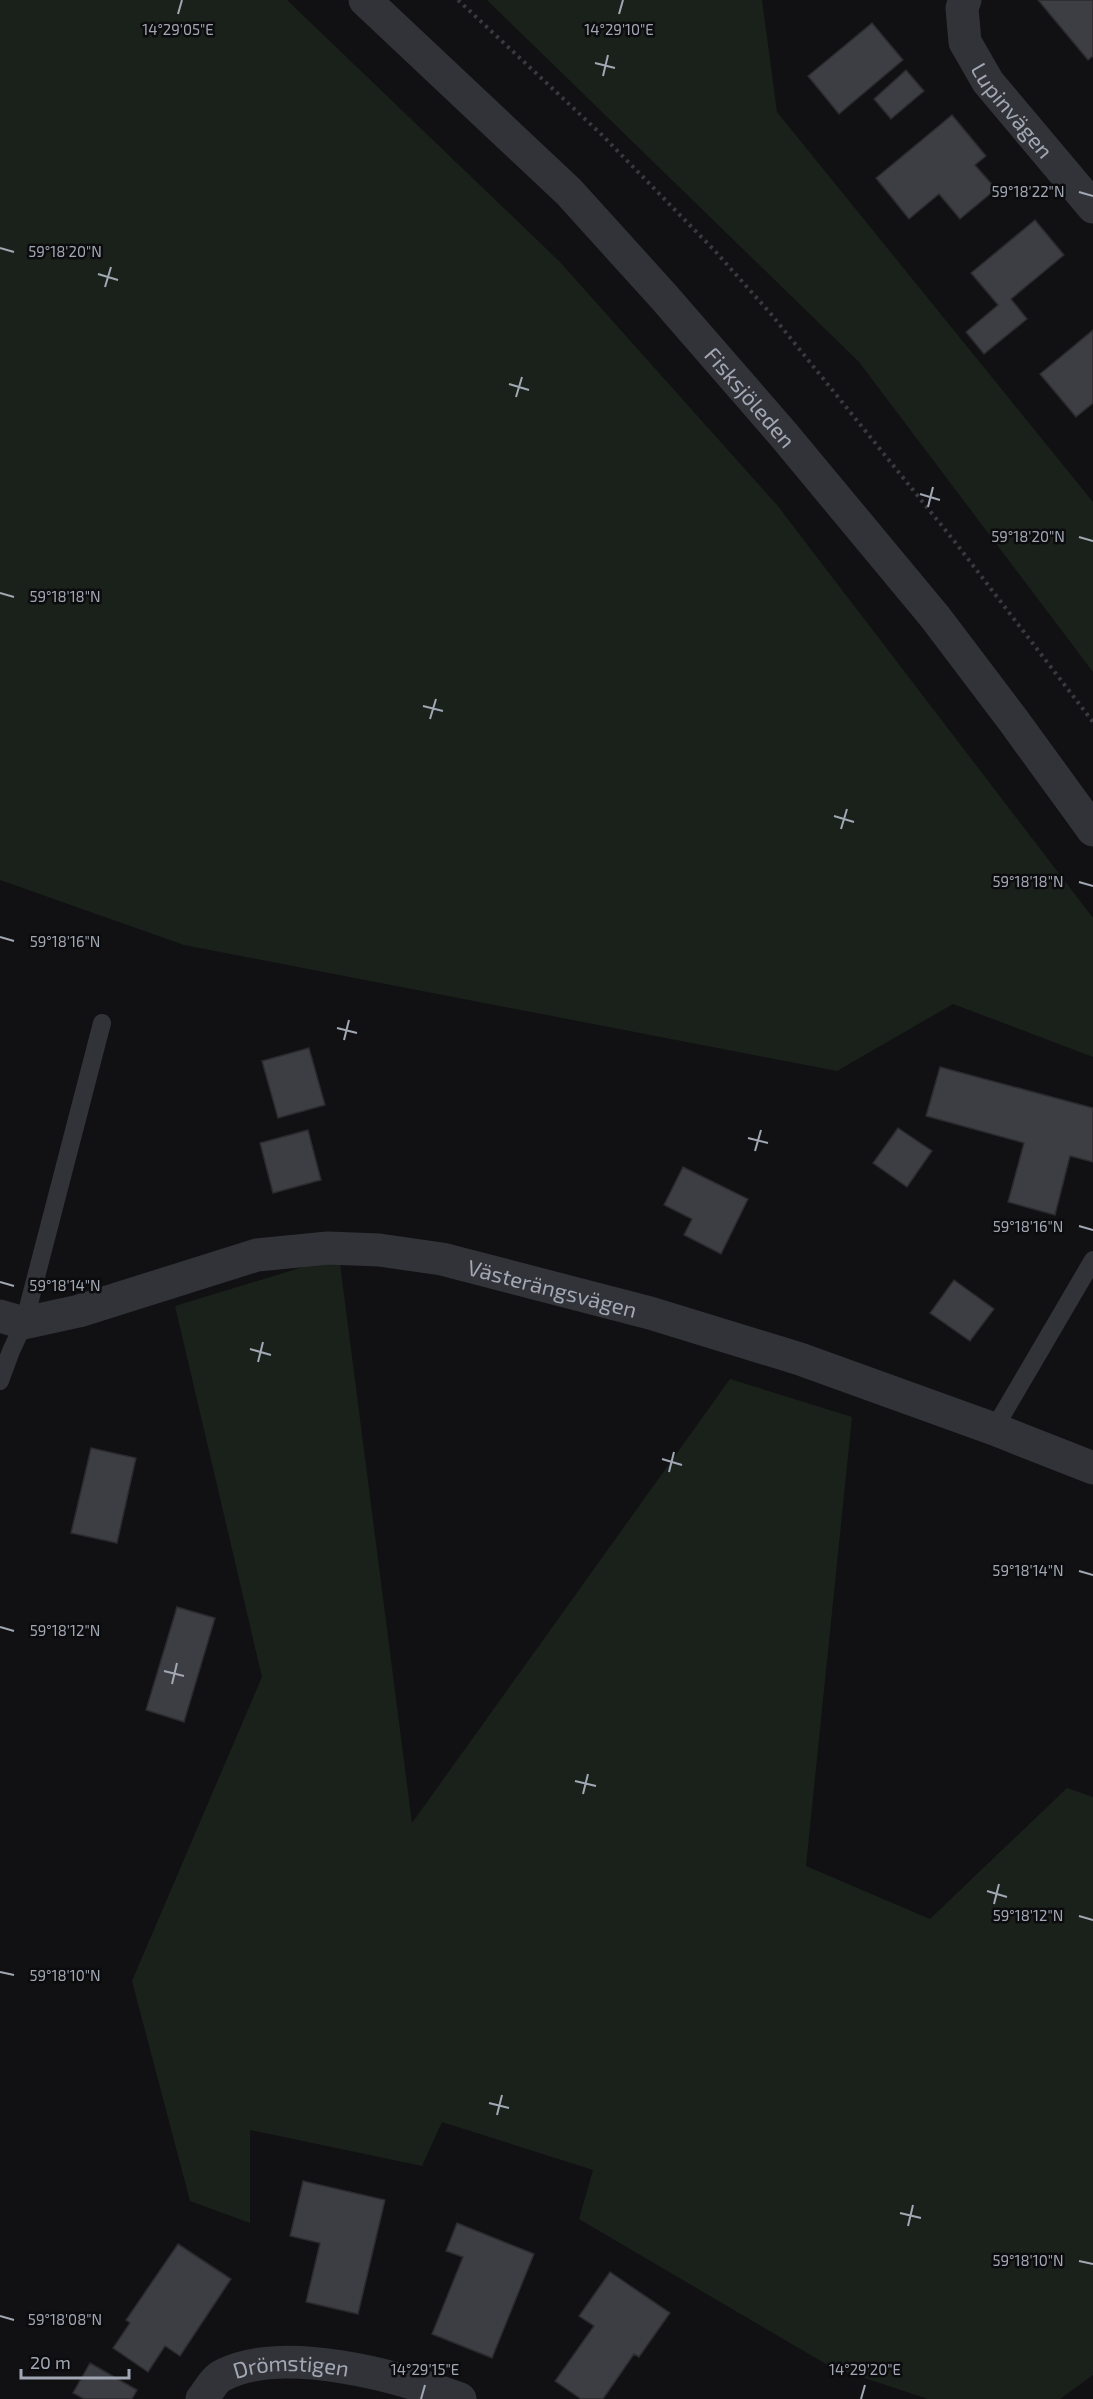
<svg xmlns="http://www.w3.org/2000/svg" width="1093" height="2399" font-family="'Exo 2',sans-serif">
<style>
.green{fill:#19211a}
.building{fill:#3d3e43;stroke:#2b2b2f;stroke-width:1.5}
.lines{fill:none;stroke-linecap:round;stroke-linejoin:round}
.path{stroke:#383a3f;stroke-width:4;stroke-dasharray:3 4.5;stroke-linecap:butt}
.service{stroke:#323338;stroke-width:18}
.minor{stroke:#323338;stroke-width:33}
.tertiary{stroke:#323338;stroke-width:33}
.ticks{fill:none;stroke:#a1a8b4;stroke-width:2}
.labels{text-anchor:middle;dominant-baseline:central;stroke-width:5;stroke-linejoin:round;paint-order:stroke}
.street-label{font-size:22px;fill:#a1a8b4;stroke:#0c0c0e}
.ticks-label{font-size:15px;text-anchor:middle;fill:#a1a8b4;stroke:#0c0c0e;stroke-width:5;stroke-linejoin:round;paint-order:stroke}
</style>
<rect width="100%" height="100%" fill="#111113"/>
<path class="green" d="M0,0H287L559,261L777,505L1093,918V1057L953,1004L837,1071L184,945L0,880Z
M487,0H762L777,112L1093,502V672L859,362Z
M339,1256L412,1823L730,1379L852,1417L806,1866L930,1919L1067,1788L1093,1797V2375L1060,2399H928L831,2367L579,2219L593,2170L442,2122L422,2166L250,2130V2223L190,2201L132,1981L262,1677L175,1306Z"/>
<path class="building" d="M1038,0H1093V56L1088,60Z
M872,23L903,60L839,114L808,76Z
M906,70L924,91L891,119L874,99Z
M952,115L986,156L975,165L996,189L960,219L939,194L909,219L876,178Z
M1035,220L1064,255L1011,299L1027,319L984,354L966,332L998,305L971,273Z
M1093,330V403L1076,417L1040,374Z
M309,1048L325,1105L278,1118L262,1061Z
M940,1067L1093,1108V1162L1070,1156L1055,1215L1008,1202L1024,1143L926,1116Z
M898,1128L932,1151L907,1187L873,1163Z
M308,1130L321,1180L273,1193L260,1143Z
M683,1167L748,1199L721,1254L684,1235L692,1219L664,1205Z
M954,1280L994,1309L970,1341L930,1313Z
M91,1448L136,1458L117,1543L71,1533Z
M177,1607L215,1618L184,1722L146,1710Z
M303,2181L385,2200L358,2314L306,2302L320,2243L290,2236Z
M457,2223L534,2254L492,2358L432,2334L463,2257L446,2251Z
M178,2244L231,2279L180,2356L165,2346L148,2372L113,2348L130,2323L126,2320Z
M610,2272L670,2313L639,2357L634,2354L603,2399H581L555,2381L594,2326L579,2316Z
M90,2363L137,2390L132,2399H84L73,2393Z"/>
<g class="lines">
<path class="path" d="M458,0L602,135L715,251L771,314L955,542L1093,722"/>
<path class="service" d="M0,1381L11,1351L24,1323L102,1023
M994,1429L1093,1260"/>
<g class="minor">
<path id="s1" d="M965,0L962,8L965,42L988,82L1093,207"/>
<path id="s2" d="M0,1316L24,1323L79,1311L257,1255L328,1248L379,1250L442,1259L650,1313L800,1359L994,1429L1093,1468"/>
<path id="s3" d="M202,2399C208,2392 214,2379 223,2375C284,2344 398,2376 460,2399"/>
</g>
<path class="tertiary" id="s4" d="M365,0L569,192L664,297L783,434L935,617L1013,720L1093,830"/>
</g>
<path class="ticks" d="M178,14L182,0M619,14L623,0M595,63L615,68M603,76L608,55M1079,192L1093,196M0,248L14,252M98,274L118,280M105,287L111,267M509,384L529,390M516,397L522,377M920,494L940,500M928,507L933,487M1079,537L1093,541M0,593L14,597M423,706L443,711M430,719L436,699M834,816L854,822M841,829L847,809M1079,882L1093,886M0,937L14,941M337,1028L357,1033M344,1040L349,1020M748,1138L768,1143M755,1151L761,1130M1079,1226L1093,1230M0,1282L14,1286M250,1349L271,1355M258,1362L263,1342M662,1459L682,1465M669,1472L674,1452M1079,1571L1093,1575M0,1627L14,1631M164,1671L184,1676M172,1684L177,1663M575,1781L596,1786M583,1794L588,1774M987,1891L1007,1897M994,1904L999,1884M1079,1916L1093,1920M0,1972L14,1975M489,2103L509,2108M497,2115L502,2095M900,2213L921,2218M908,2226L913,2205M1079,2261L1093,2264M0,2316L14,2320M421,2399L425,2385M861,2399L865,2385"/>
<g class="labels">
<g class="street-label">
<text stroke="none"><textPath href="#s1" startOffset="126">Lupinvägen</textPath></text>
<text stroke="none"><textPath href="#s4" startOffset="554">Fisksjöleden</textPath></text>
<text stroke="none"><textPath href="#s2" startOffset="568">Västerängsvägen</textPath></text>
<text stroke="none"><textPath href="#s3" startOffset="102">Drömstigen</textPath></text>
</g>
</g>
<g class="ticks-label">
<text x="178" y="35">14°29'05"E</text>
<text x="619" y="35">14°29'10"E</text>
<text x="1028" y="197">59°18'22"N</text>
<text x="65" y="257">59°18'20"N</text>
<text x="1028" y="542">59°18'20"N</text>
<text x="65" y="602">59°18'18"N</text>
<text x="1028" y="887">59°18'18"N</text>
<text x="65" y="947">59°18'16"N</text>
<text x="1028" y="1232">59°18'16"N</text>
<text x="65" y="1291">59°18'14"N</text>
<text x="1028" y="1576">59°18'14"N</text>
<text x="65" y="1636">59°18'12"N</text>
<text x="1028" y="1921">59°18'12"N</text>
<text x="65" y="1981">59°18'10"N</text>
<text x="1028" y="2266">59°18'10"N</text>
<text x="65" y="2325">59°18'08"N</text>
<text x="425" y="2375">14°29'15"E</text>
<text x="865" y="2375">14°29'20"E</text>
</g>
<path d="M21 2369v9h108v-9" fill="none" stroke="#a1a8b4" stroke-width="3"/>
<text x="30" y="2369" font-size="18" fill="#a1a8b4" stroke="#0c0c0e" stroke-width="4.5" paint-order="stroke">20 m</text>
</svg>
